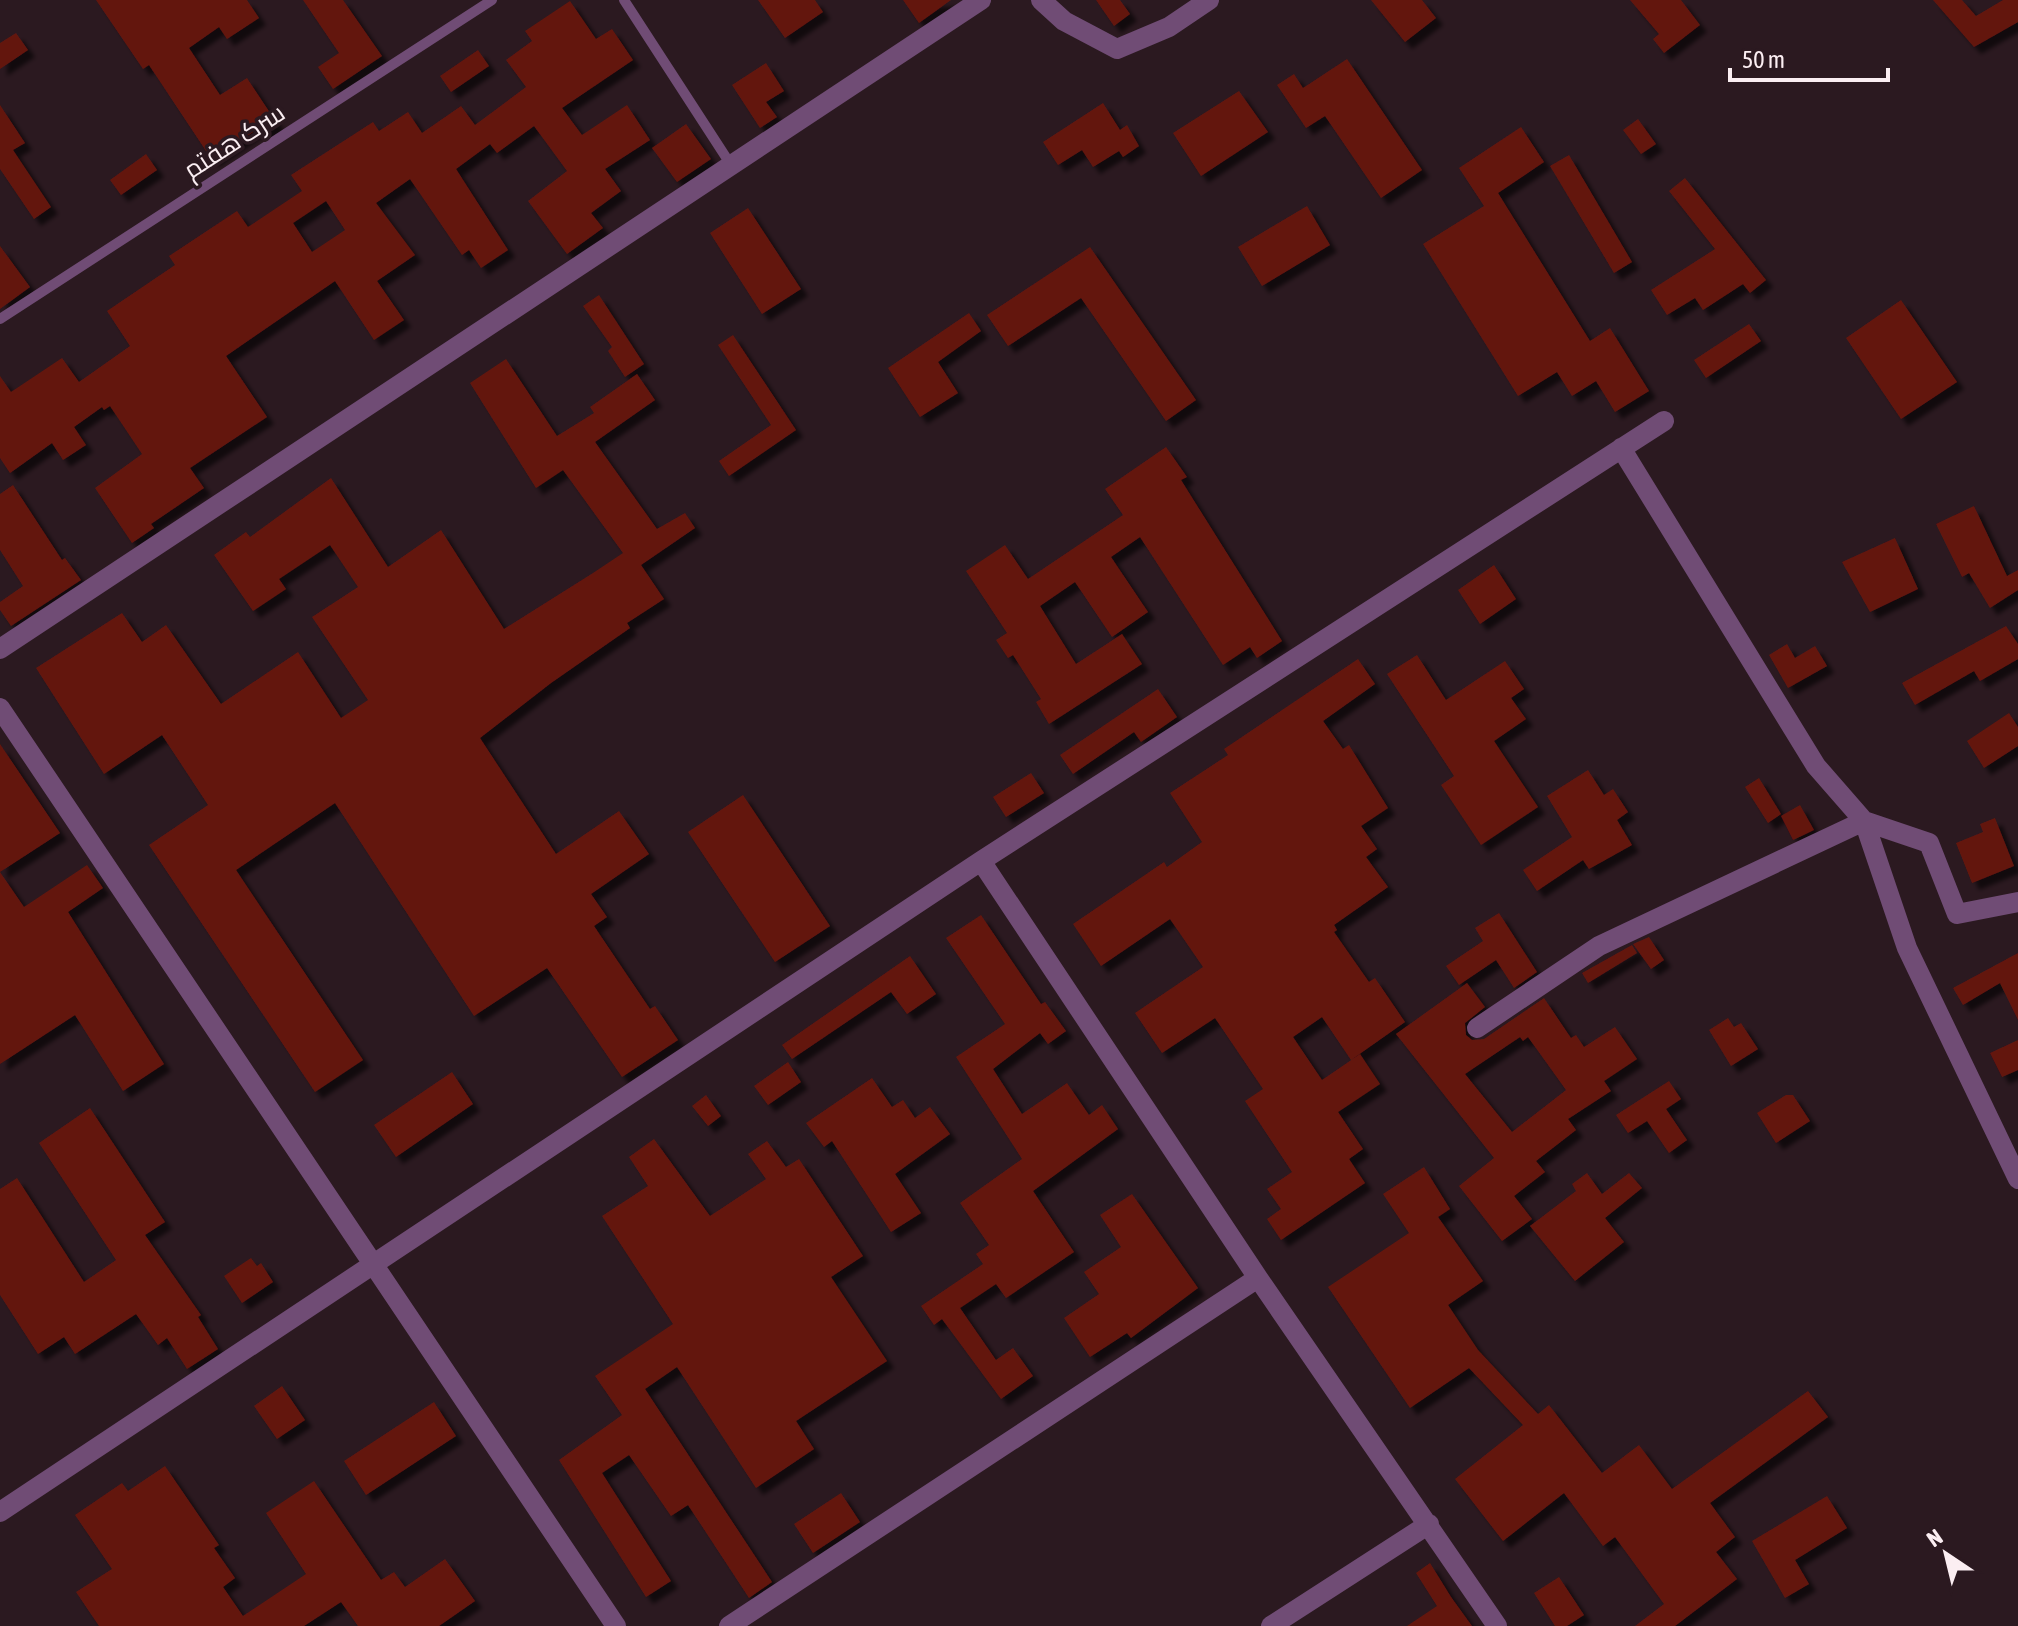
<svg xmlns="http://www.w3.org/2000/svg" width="2018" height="1626" font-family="'Asap Condensed',Cairo,sans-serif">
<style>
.building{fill:#631611;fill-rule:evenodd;filter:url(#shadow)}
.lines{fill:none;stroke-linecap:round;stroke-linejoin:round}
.service{stroke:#704c75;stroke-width:10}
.minor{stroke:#704c75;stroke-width:20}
.labels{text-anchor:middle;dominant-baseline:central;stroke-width:7;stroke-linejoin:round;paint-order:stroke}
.street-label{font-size:26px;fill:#fbeef2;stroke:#2b1920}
</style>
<defs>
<filter id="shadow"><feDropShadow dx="7" dy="7" stdDeviation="2" flood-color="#0009"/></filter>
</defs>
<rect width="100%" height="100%" fill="#2b1920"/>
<path class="building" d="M96,0H247L259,18L227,39L219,27L189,48L220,95L247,78L278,125L261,137L256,130L212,160L149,65L143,69Z
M303,0H343L382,56L333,89L318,67L339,53Z
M758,0H815L823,12L785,38Z
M903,0H951L919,23Z
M1096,0H1120L1130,14L1114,26Z
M1371,0H1422L1436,18L1405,42Z
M1630,0H1681L1700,25L1664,53L1653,39L1659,34Z
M1933,0H1962L1976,16L2003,0H2018V22L1974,47Z
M570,1L596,39L612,29L633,60L562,108L582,135L627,105L650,140L605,169L621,191L591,213L603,228L567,254L528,201L567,171L534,126L497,153L490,144L456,169L508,250L481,268L469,250L462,255L410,179L376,203L415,255L377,281L404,320L374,340L335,281L226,356L267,417L190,468L204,488L151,524L154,528L132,543L95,488L142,454L110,406L104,410L102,407L74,427L86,445L63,460L52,443L10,473L0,458V376L11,392L62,358L79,382L130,346L107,311L175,265L169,256L237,211L248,227L302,191L291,175L373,122L379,131L408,112L422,133L461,106L475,125L526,87L506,60L532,41L525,31ZM326,201L345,230L312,252L293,223Z
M16,33L28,50L0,69V43Z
M478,50L489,66L451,92L440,76Z
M1347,59L1422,170L1381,198L1325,116L1306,128L1277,85L1294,74L1303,88Z
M766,63L784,91L766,102L777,117L760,128L732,85Z
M1239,91L1268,132L1201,176L1173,133Z
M1103,103L1120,130L1127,125L1139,146L1123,157L1119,151L1093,167L1082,150L1058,165L1043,142Z
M0,105L25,143L13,150L51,207L34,219L0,169Z
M1638,119L1656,144L1641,154L1623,130Z
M686,124L711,159L677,182L652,148Z
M1521,127L1544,162L1498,193L1590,341L1610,328L1649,391L1615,412L1596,381L1572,396L1557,372L1518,396L1423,244L1484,206L1459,168Z
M146,154L157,170L121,195L110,180Z
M1569,155L1632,262L1614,273L1550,166Z
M1685,178L1766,280L1750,293L1743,284L1703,310L1695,298L1667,315L1651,290L1715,249L1669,191Z
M1307,206L1330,245L1262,286L1238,247Z
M748,208L801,289L762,314L710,233Z
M0,246L30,287L0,309Z
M1090,247L1196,400L1166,421L1081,298L1008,346L987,315Z
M599,295L644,364L625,377L608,351L612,347L583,306Z
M1901,300L1957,382L1901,419L1846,338Z
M969,313L981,331L938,362L958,393L920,417L888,368Z
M1749,324L1761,341L1706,378L1694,360Z
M733,335L796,430L729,476L719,461L771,425L718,345Z
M506,359L557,436L594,413L590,407L637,374L655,400L595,442L657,529L685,513L695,528L641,565L664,599L627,623L630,628L551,683L480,738L556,854L619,811L649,854L591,894L607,917L594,926L650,1009L655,1006L678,1040L622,1077L547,968L474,1016L335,803L236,870L363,1060L315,1092L149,845L208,805L162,735L104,774L36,668L122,613L142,642L166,625L221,704L298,652L341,718L368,700L312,617L358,587L330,545L279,579L286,589L253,611L214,555L246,532L250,537L331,478L388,567L441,530L504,629L593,573L623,553L563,470L536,488L470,383Z
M1166,447L1187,477L1181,480L1282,641L1257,658L1250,647L1223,665L1140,537L1111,557L1148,612L1112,637L1075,582L1040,606L1076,664L1122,634L1142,664L1049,724L1036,702L1041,699L1013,655L1008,658L996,640L1007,633L966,571L1005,545L1028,579L1123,515L1105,489Z
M13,485L62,560L65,558L81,580L11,626L0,610V602L23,586L0,550V494Z
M1974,506L2007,576L2018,570V590L1990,608L1969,573L1962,577L1936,524Z
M1895,538L1918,589L1870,612L1842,562Z
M1494,565L1516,599L1480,624L1458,590Z
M2006,626L2018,644V659L1980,681L1974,671L1915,705L1902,683Z
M1787,644L1795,658L1815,646L1827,666L1788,688L1769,655Z
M1417,655L1446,700L1505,661L1524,689L1511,698L1526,719L1494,741L1538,807L1481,845L1441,785L1454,776L1387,674Z
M1358,659L1375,684L1323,721L1343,749L1349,745L1388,808L1361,826L1377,849L1366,857L1388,887L1334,925L1337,930L1334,932L1369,982L1375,978L1405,1022L1351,1060L1322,1017L1293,1037L1322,1080L1360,1054L1380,1084L1338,1112L1363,1149L1349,1159L1365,1183L1281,1240L1267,1219L1281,1209L1267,1189L1292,1172L1245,1101L1263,1089L1215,1018L1162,1053L1135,1013L1203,967L1170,919L1101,966L1073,924L1164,862L1167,867L1202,842L1170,793L1228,755L1224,749Z
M1158,689L1177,717L1141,742L1134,732L1073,774L1060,755Z
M2009,713L2018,727V746L1984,768L1967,741Z
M0,744L60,833L0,872Z
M1588,770L1604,795L1613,789L1628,812L1617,820L1632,845L1589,869L1583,860L1537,891L1523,870L1572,837L1547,796Z
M1031,773L1044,793L1006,817L993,797Z
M1759,778L1781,814L1768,823L1745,787Z
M743,795L830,926L775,962L688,832Z
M1800,805L1814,830L1793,840L1781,816Z
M1995,818L2014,866L1972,883L1956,843L1983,832L1980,824Z
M87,865L103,888L68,912L164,1064L123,1091L75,1015L0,1064V872L24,907Z
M1499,913L1537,972L1514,988L1496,960L1459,985L1446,966L1483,941L1475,928Z
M981,915L1041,1004L1045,1002L1066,1031L1048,1044L1040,1033L993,1069L1022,1114L1067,1083L1089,1115L1102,1105L1118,1129L1033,1191L1074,1252L1006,1298L996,1284L960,1308L996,1360L1013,1348L1033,1376L1001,1399L942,1319L934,1325L921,1306L983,1264L976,1254L989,1245L960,1203L1022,1159L956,1057L1005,1024L946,938Z
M1649,937L1664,960L1651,969L1633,944Z
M1632,945L1637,953L1588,983L1582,973Z
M2018,953V1020L2000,983L1963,1005L1953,988Z
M910,956L936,994L907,1014L891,992L792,1059L782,1045Z
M1467,983L1485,1007L1465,1023L1466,1035L1472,1040L1484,1039L1544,998L1571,1038L1576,1035L1584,1047L1615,1027L1637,1059L1604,1081L1611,1091L1568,1119L1576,1130L1536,1161L1545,1172L1514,1196L1532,1219L1502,1241L1459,1186L1494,1158L1396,1034ZM1520,1037L1523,1041L1528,1037L1566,1090L1512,1132L1465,1074Z
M1728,1018L1734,1027L1741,1023L1758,1049L1731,1066L1709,1030Z
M2018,1040V1070L2002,1077L1990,1053Z
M788,1062L801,1082L768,1105L754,1086Z
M452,1072L473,1104L396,1157L374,1125Z
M872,1078L892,1107L903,1100L915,1118L930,1107L950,1134L895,1174L921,1213L891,1232L832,1141L824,1147L806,1123Z
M1669,1081L1681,1099L1666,1109L1687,1140L1669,1153L1647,1121L1628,1133L1616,1115Z
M706,1095L721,1116L708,1126L692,1106Z
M1786,1095H1793L1810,1121L1776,1143L1757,1113Z
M90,1108L165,1222L145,1235L201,1315L198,1317L218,1349L187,1369L167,1338L158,1345L136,1314L75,1354L64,1337L38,1354L0,1295V1189L17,1178L84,1282L116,1260L39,1143Z
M654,1139L710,1216L766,1179L748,1154L767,1141L786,1167L799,1159L863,1256L831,1277L887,1361L796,1421L814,1449L756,1488L677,1367L645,1389L772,1582L749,1598L688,1505L671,1516L629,1455L602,1473L671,1581L646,1597L559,1460L622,1415L595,1376L673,1324L602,1216L648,1186L629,1157Z
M1424,1167L1450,1209L1438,1217L1483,1281L1448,1305L1478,1350L1538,1414L1549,1405L1602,1473L1639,1445L1672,1489L1808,1391L1828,1417L1710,1503L1735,1537L1716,1552L1737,1579L1675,1626H1635L1664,1604L1615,1537L1603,1546L1564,1493L1503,1541L1455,1479L1523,1425L1469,1368L1410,1408L1328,1287L1409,1233L1383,1194Z
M1587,1173L1602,1194L1629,1173L1642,1188L1605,1218L1624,1242L1575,1281L1530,1226L1576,1191L1572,1184Z
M1132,1194L1198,1288L1131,1338L1127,1333L1090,1357L1064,1318L1099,1294L1084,1272L1121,1247L1100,1215Z
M251,1258L257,1266L261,1263L273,1282L242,1303L224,1276Z
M282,1386L305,1420L277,1439L254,1406Z
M434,1402L456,1436L366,1495L344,1461Z
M165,1466L219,1545L214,1548L235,1578L223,1587L243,1616L306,1574L266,1513L314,1481L381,1580L394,1572L405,1587L445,1559L475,1601L439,1626H358L341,1602L304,1626H99L76,1592L112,1569L75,1515L122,1483L128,1491Z
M841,1493L860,1522L813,1553L794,1524Z
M1827,1496L1847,1528L1795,1560L1809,1584L1785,1598L1752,1541Z
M1430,1563L1451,1597L1472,1626H1407L1437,1606L1416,1573Z
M1559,1577L1584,1615L1567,1626H1555L1534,1593Z"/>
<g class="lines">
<path class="service" d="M624,0L731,165
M0,319L492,0"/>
<path class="minor" d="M1041,0L1064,21L1117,49L1169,27L1209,0
M1621,448L1816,766L1864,821L1929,843L1957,914L2018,902
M0,649L981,0
M0,708L616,1626
M981,861L1258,1278L1497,1626
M1477,1028L1599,946L1864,821L1907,948L2018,1179
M0,1512L981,861L1664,421
M729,1626L1258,1278
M1271,1626L1429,1524"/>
</g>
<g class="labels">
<g class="street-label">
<text transform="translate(234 141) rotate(-33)">سرک هفتم</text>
</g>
</g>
<g transform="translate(1946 1554) rotate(325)" stroke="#2b1920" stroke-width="6" paint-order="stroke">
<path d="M0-6L14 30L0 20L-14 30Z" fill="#fbeef2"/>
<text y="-12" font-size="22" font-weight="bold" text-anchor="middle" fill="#fbeef2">N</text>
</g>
<path d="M1730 68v12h158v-12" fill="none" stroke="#fbeef2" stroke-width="4"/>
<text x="1742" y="68" font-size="24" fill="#fbeef2" stroke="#2b1920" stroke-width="6" paint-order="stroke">50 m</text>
</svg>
